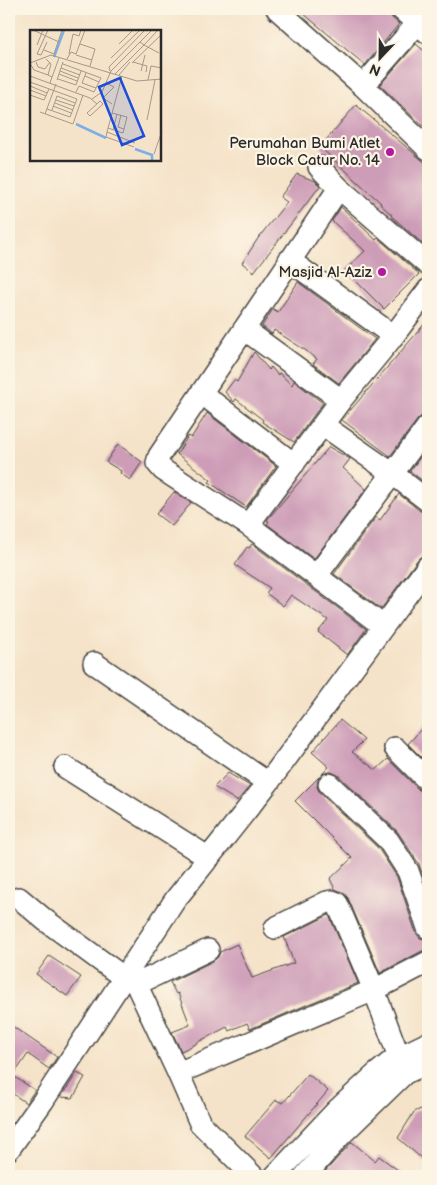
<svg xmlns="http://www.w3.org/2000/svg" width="437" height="1185" font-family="'Balsamiq Sans',sans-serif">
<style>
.building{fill:#cd9cb7}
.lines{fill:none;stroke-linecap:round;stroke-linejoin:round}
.minor-casing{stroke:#494743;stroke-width:24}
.minor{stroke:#fff;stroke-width:21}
.poi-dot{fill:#b5179e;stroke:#fcf5e5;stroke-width:2}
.labels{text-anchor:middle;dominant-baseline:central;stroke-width:4.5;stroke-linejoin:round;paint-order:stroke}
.poi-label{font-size:15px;fill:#2b2b2b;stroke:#fcf5e5;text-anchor:end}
.inset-river{fill:none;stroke:#7bafe8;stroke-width:2.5}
.inset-road{fill:none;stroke:#a4998a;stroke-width:1}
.view{fill:#1d4ed8;fill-opacity:0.15;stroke:#1d4ed8;stroke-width:2.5}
.inset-edge{fill:none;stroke:#2b2b2b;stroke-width:2.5}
</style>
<rect width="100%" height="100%" fill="#fcf5e5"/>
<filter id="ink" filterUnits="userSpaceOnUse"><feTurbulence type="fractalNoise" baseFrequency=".02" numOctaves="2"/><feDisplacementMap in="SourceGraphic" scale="10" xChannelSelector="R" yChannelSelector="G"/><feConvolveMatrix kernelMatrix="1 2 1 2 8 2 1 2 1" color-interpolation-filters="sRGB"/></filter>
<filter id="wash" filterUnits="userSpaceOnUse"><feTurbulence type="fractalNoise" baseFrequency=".0096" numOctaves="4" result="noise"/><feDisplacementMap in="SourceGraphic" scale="20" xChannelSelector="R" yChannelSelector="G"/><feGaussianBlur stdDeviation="1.12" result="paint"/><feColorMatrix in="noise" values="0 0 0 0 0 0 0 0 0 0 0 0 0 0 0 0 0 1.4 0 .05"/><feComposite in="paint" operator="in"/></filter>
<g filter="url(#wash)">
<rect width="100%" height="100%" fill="#f5e3c9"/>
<g id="blocks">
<path class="building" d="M298,9H389L392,18L399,24L365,65Z
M416,44L428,54V131L380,85Z
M356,105L428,165V240L424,245L396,220L391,216L392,215L380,204L381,203L320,147Z
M297,174L315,181L320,186L254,272L242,263L259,237L287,202L280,197Z
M341,207L376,240L378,238L419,274L384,309L345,270L365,251L332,221Z
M298,282L375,339L339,383L313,364L317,359L305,350L274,330L272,334L262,326L273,309L278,312Z
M428,320V410L418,419L390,456L342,420Z
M254,352L269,370L271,367L278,375L279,373L292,385L294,381L323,403L294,442L262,422L263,420L236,399L234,402L225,392L234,380L237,382Z
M207,413L276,466L246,507L209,482L211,480L177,454L188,436L191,438Z
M118,444L142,462L130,480L120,473L121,471L106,462Z
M329,447L350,459L343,468L366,489L314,559L267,524L269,521L267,520Z
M427,448H428V485L410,471Z
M174,492L191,503L172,526L156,514Z
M399,494L420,511L428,513V551L418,559L381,609L334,574L376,517L380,520Z
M252,544L366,629L347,655L318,632L328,620L291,595L283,606L266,593L270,588L235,565L247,547L249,548Z
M340,720L364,740L352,752L376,770L388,759L419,790L428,793V891L419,864L397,831L338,775L331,772L322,774L329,767L312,752Z
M428,721V764L408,744Z
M228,773L250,786L237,801L214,787Z
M319,777L317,787L320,793L378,848L397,877L416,933L420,938L428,940V950L422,951L380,973L348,898L342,892L335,889L330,879L352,858L295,801Z
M329,915L358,983L250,1029L247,1023L229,1031L227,1027L196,1043V1044L181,1051L172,1032L190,1025L178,993L176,994L170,982L213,961L218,957L220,952L237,944L252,978L294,963L284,937Z
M49,956L81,977L67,996L36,974Z
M9,1024L57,1057L49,1069L28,1054L13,1076L35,1090L26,1103L9,1091Z
M77,1073L85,1077L73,1098L61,1097Z
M308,1074L328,1091L271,1158L245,1136L276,1100L283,1103Z
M428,1106V1164L398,1138L414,1112Z
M352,1142L375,1161L379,1156L406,1176H321Z"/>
</g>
</g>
<g filter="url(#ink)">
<use href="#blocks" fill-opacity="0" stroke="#494743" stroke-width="1"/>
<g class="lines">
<g class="minor-casing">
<path id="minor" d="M277,9L363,86L428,149
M401,9L428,33
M363,86L417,24
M319,167L339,188
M244,329L341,400
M391,339L428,290
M201,393L294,464
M323,425L393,474L428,501
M248,525L341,400L391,339L388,332L289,260
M317,575L428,426
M383,626L248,525L163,470L157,463L159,456L339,188L428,265
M94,663L268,783
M395,748L428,781
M65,767L209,858
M329,784L388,840L408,871L428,928
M19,898L45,920L123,977
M275,928L327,902L332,901L337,903L374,990L405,1073
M178,1073L138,988L141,982L208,950
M9,1149L43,1101L175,900L268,783L428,566
M253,1176L200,1123L178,1073L374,990L428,962
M275,1176L337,1110L376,1074L393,1060L428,1043
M305,1176L340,1136L405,1073L428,1063"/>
</g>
<use href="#minor" class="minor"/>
</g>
</g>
<g class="poi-dot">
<circle cx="390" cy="152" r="5"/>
<circle cx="382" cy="272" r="5"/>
</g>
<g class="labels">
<g class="poi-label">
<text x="380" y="143">Perumahan Bumi Atlet<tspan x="380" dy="17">Block Catur No. 14</tspan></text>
<text x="372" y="272">Masjid Al-Aziz</text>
</g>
</g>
<g transform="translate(30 30)">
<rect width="131" height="131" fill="#f5e3c9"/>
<path class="inset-river" d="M24,27L34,0M46,94L76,108M105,119L122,125V131"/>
<path class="inset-road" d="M3,0L29,12M122,0L110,12L114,15L128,0M50,14L65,19L60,36M89,14L103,0M7,15L13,0M14,20L24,24L32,0M7,24L18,0M7,24L11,25L17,12M39,24L43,4L49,6L51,0M46,25L62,30M81,28L110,0M16,29L21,34L18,45L22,47L20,53M37,29L41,22L46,24L55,0M6,32L8,37L15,39L20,32M103,32L117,36L116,42M0,33L21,25L107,51L132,49M102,33L132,4M33,34L71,48L64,62L49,56L46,62M1,35L4,40L18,45M31,38L50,45M30,41L48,48M80,41L79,37L115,0M111,41L115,25M56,43L52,53L66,58M29,44L47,51M85,44L114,15L129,23M89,45L100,32M0,46L60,68L67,74M55,46L69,52M92,46L77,102L105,113M22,47L29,28M28,49L46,55L51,41M27,50L33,32M118,50L121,36L132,38M0,52L47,69L40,87L17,79M76,53L84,57L73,68L82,74M0,56L17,63M0,60L16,66M0,65L14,70L19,59M62,69L72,62L81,41L110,12M26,70L44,76M70,71L73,74L60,86L57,83ZM25,73L43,80M23,76L41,83M22,80L27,66L45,73M10,82L43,94L53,65M15,84L26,54M91,85L88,97L94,99M117,90L125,50M78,98L93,103L97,87L82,83M83,100L87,84M77,102L76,107L104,117M124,124L132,101"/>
<path class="view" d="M90,48L114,106L92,115L69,57Z"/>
<rect width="131" height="131" class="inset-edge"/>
</g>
<rect width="437" height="1185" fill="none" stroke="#fcf5e5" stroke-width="30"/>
<g transform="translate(380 58) rotate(202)" stroke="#fcf5e5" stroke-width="4" paint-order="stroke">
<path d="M0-4L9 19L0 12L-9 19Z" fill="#2b2b2b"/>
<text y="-8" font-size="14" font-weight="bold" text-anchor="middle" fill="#2b2b2b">N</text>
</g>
</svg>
